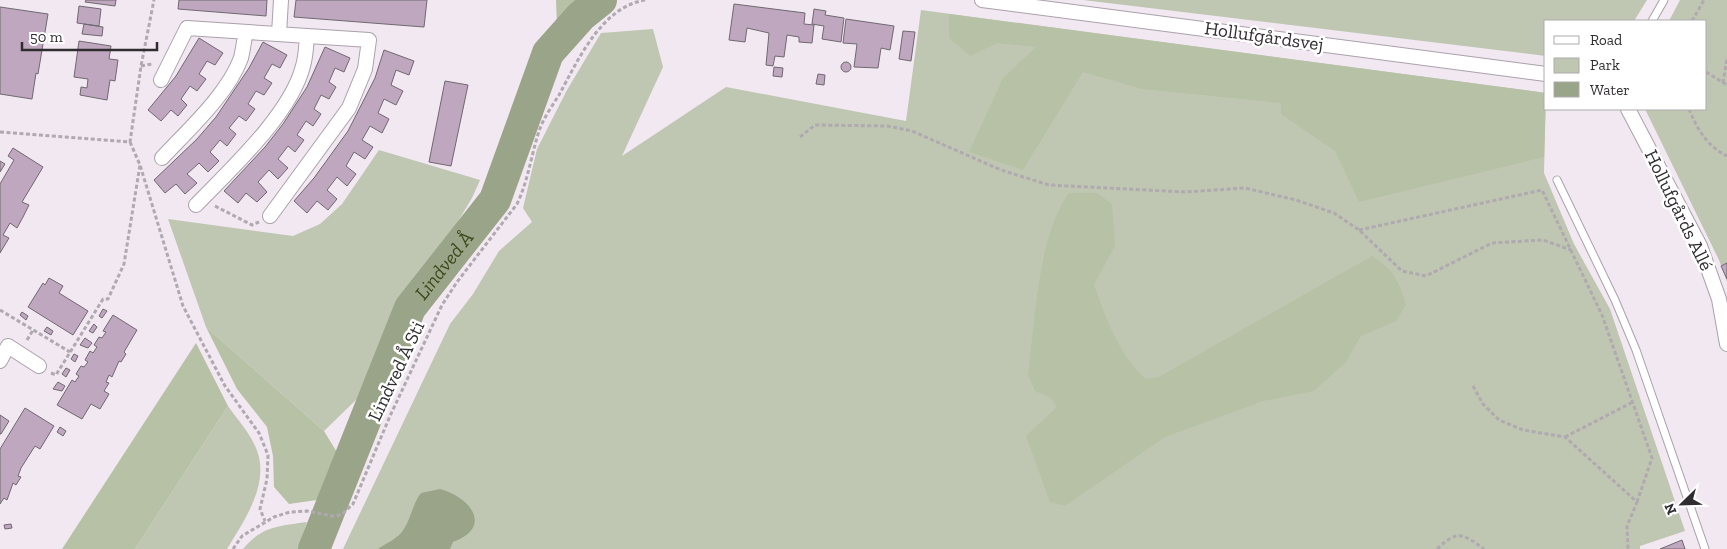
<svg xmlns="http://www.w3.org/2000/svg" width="1727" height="549" font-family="'Zilla Slab',serif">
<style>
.green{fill:#bfc7b2}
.forest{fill:#b7c1a5}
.water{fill:#9aa489}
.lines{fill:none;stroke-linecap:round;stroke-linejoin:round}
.river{stroke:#9aa489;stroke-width:32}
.building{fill:#bfa8bf;stroke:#706870}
.lane-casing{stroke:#aaa1aa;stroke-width:9}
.street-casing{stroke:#aaa1aa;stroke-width:16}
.path{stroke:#b0a9b0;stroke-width:3;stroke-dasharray:4 2.5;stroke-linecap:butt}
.lane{stroke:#fff;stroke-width:7}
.street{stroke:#fff;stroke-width:14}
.labels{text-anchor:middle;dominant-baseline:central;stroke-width:5;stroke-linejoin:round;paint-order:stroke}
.street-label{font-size:19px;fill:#302d30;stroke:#fff}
.water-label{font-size:20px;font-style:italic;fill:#3c4a1c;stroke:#fff}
</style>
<rect width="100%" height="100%" fill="#f1e8f1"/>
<path class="green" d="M1083,0H1647L1634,21H1546V56Z
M1680,0H1727V282L1719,260L1645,109H1706V21H1669Z
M921,10L1546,93L1544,173L1574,244L1610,309L1685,531L1640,546V549H343L450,324L473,294L499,251L532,222L523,208L537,149L567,90L601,33L653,29L663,67L622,156L726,87L906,121Z
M379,150L480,180L472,198L392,331L359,397L324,431L206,327L168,219L293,236L320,224L342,204Z
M228,406C237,419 250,433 256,448C271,483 244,521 227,549H135Z
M307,522L298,549H243C262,526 279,526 307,522Z"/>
<path class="forest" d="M556,0H591L557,26Z
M949,14L1546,93L1544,157L1359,202L1335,151L1281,114V103L1142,89L1083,72L1023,170L969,152L1003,78L1036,47L997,43L970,56L949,38Z
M1069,193H1097L1112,204L1115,246L1094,285C1106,318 1119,356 1146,379L1159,377L1372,256C1394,270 1399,281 1406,305L1396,321L1361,336L1345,363L1314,391L1263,401L1165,437L1065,506L1050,502L1026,436L1057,407L1051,398L1035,391L1028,375C1035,323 1038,234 1069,193Z
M206,327L324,431L338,454L317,500L289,504L274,487L273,456L267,427L237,389Z
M196,343L228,406L135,549H62Z"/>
<path class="water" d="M440,489C470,497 494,527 453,542L450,549H378C385,544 396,539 401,533C411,521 412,504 421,493Z"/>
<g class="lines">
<path class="river" id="s1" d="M314,549L410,308L495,200L548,53L581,16L601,0"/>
</g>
<path class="building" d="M86,0H116L115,6L85,2Z
M179,0H267L266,16L178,9Z
M296,0H427L424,27L294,17Z
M734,4L805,13L804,24L814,25L812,43L799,42V37L787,35L784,57L775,56L773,66L766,65L769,33L747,28L745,42L729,40Z
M79,6L101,9L99,26L77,23Z
M0,7L48,14L38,74L36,73L32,99L0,94Z
M814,9L826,11L825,15L844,18L841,42L822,39L824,26L812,24Z
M846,19L894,26L890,50L881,48L878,68L854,67L857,44L843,43Z
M84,24L103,27L102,36L82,34Z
M903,31L915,32L911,61L899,59Z
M199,38L223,53L215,65L207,61L199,74L206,79L197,91L190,86L181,99L187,105L178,116L171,110L161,121L148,110L176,76Z
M79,41L111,46L109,59L118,60L115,81L110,80L107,100L80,95L81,87L87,88L88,79L74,77Z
M263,42L287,55L280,68L272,64L264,78L272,83L264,95L256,91L248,104L255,109L246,121L239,116L229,128L236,134L227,146L220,140L210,152L219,161L208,172L199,163L187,174L197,183L185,194L176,184L165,193L154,180L197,139L216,117L249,68Z
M325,47L350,58L344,72L335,68L329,82L336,87L329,99L321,95L314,109L321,114L313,126L306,121L297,135L304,140L295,152L288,146L278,159L288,168L278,179L269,170L258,182L267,192L257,202L246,193L238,203L224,191L265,147L283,124L307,87Z
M384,50L414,61L409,75L396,70L391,85L403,91L396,105L384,99L378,113L389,119L382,133L370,126L362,140L373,147L365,159L354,152L346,166L356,174L347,186L337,177L327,190L337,199L328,210L317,201L307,213L294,201L314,178L348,131L375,78Z
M841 67a5 5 0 1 1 10 0a5 5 0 1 1-10 0Z
M774,67L783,68L782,77L773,76Z
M818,74L825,75L824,85L816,84Z
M445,81L468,85L451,166L429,162Z
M13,148L43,167L22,202L29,205L23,217L17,228L10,223L3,235L9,238L0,253V184L14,160L8,156Z
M0,161L5,164L0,172Z
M1727,263V279L1721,266Z
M49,278L63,286L59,293L88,311L73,335L28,307L43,283L45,285Z
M103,309L107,311L102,318L99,316Z
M22,312L28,316L26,320L20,315Z
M113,315L137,330L124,352L126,354L121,362L119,361L112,377L109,375L106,382L109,383L104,391L109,394L100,409L91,404L82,419L57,405L72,380L75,382L79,376L76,374L81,366L84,367L88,362L85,360L90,351L93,353L97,347L94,345L99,337L102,338L106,332L103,331Z
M94,324L97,327L93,333L89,331Z
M47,327L53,331L51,335L44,331Z
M85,338L92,343L88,348L80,345Z
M74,354L78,356L75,362L71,359Z
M66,368L70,370L66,377L62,374Z
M58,382L65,386L62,391L53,389Z
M25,408L54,426L40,449L35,446L21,468L18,476L21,477L16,485L13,483L7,500L4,498L0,504V449Z
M0,415L9,421L1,434H0Z
M60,427L66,431L63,436L57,432Z
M11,524L12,528L5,529L4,525Z
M1682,540L1685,549H1660Z"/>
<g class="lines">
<g class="lane-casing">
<path id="lane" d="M1652,21L1664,0
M1557,180L1615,300L1636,350L1705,549"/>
</g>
<g class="street-casing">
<path id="street" d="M982,0L1546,74
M279,34L281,0
M161,80L187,28L369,40L365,69L349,108L270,216
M1628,109L1700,246L1719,299L1727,344
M162,158C188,130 228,94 241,58C243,50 244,40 246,32
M196,205C230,170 291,114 303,66C306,56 306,46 307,36
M0,361L8,346L39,366"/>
</g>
<path class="path" d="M1692,21L1704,0
M141,66L152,64
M1706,72L1727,85
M1723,83L1727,58
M1689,109C1697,129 1707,146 1727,156
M0,132L130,142L141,66L154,0
M800,137L815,125L887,126L912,131L1001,170L1049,185L1185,192L1245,188L1296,200L1334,213L1359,230L1402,271L1426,276L1492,243L1543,240L1571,250
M130,142L140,165L183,306L225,386L259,433L268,455L267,479L260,509L265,521
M215,206L252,225L259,222
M1359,230L1542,190L1602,315L1652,458L1637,502
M0,310L70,352
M27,340L33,330
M51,373L56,375L103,299H108L124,264L140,165
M1473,386L1483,404L1499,420L1523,430L1565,437L1637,502L1627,526L1628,549
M1565,437L1633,402
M233,549L242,536L274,517L290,512L307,511L332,516L341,515L353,504L390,416L442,305L457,282L517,204C528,181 531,156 539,131C543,119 552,106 559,95C578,60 602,6 646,0
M1437,549C1457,530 1462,533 1484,549"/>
<use href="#lane" class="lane"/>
<use href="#street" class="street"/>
</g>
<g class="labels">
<g class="street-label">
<text transform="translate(1264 36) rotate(8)">Hollufgårdsvej</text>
<text transform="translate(1679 210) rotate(64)">Hollufgårds Allé</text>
<text transform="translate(396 371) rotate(-65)">Lindved Å Sti</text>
</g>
<g class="water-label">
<text stroke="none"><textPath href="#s1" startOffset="314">Lindved Å</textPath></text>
</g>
</g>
<rect x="1544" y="20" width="162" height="90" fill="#ffffff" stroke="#acabac"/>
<rect x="1554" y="36" width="25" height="8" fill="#ffffff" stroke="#acabac"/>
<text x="1590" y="45" font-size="15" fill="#302d30">Road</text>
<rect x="1554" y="58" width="25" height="15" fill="#bfc7b2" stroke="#acabac"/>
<text x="1590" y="70" font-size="15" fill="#302d30">Park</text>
<rect x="1554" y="82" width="25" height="15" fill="#9aa489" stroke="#acabac"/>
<text x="1590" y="95" font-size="15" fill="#302d30">Water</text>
<g transform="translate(1682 504) rotate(247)" stroke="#ffffff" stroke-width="4" paint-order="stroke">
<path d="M0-4L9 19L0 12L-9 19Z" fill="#302d30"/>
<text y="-8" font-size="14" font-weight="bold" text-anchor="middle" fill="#302d30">N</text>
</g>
<path d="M22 42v8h135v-8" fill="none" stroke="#302d30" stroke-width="2.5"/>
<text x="30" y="42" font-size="15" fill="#302d30" stroke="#ffffff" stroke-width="4" paint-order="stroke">50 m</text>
</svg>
